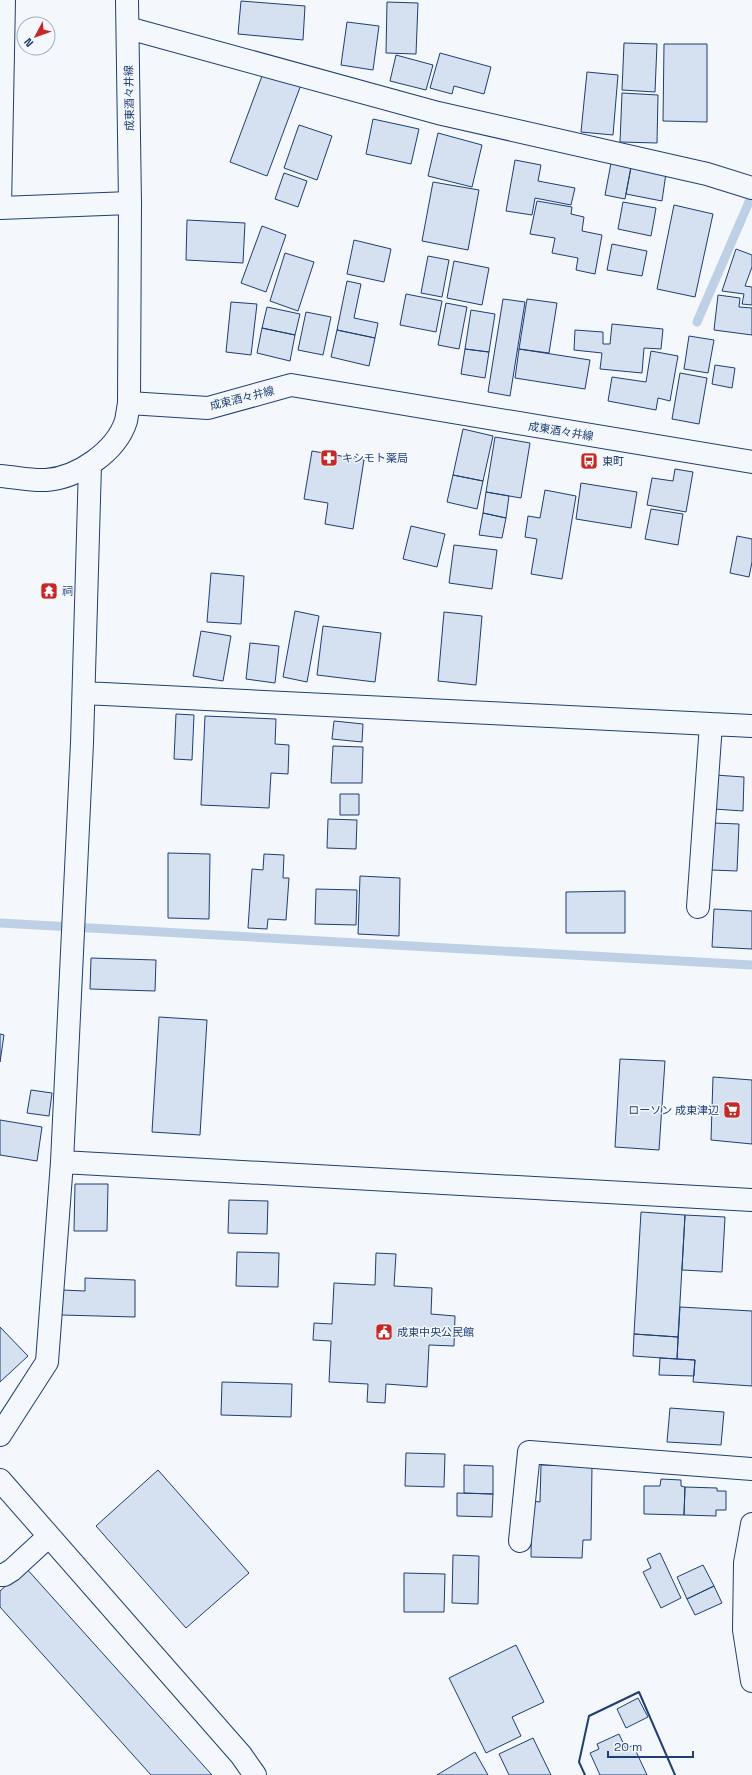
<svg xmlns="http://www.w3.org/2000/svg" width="752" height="1775" font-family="'Space Grotesk','Noto Sans JP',sans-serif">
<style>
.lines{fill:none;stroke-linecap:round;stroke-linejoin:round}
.stream{stroke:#bed0e5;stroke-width:9}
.building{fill:#d5e0f0;stroke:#1d3f73}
.minor-casing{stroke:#1d3f73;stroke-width:24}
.major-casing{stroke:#1d3f73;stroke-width:24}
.minor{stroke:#f4f7fb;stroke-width:22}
.major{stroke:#f4f7fb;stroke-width:22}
.wall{stroke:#1d3f73;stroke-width:2}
.labels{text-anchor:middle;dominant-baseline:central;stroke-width:3;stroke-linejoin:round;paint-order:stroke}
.street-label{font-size:11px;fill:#1d3f73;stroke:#f4f7fb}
.poi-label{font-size:11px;fill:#1d3f73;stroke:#f4f7fb;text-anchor:start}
</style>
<rect width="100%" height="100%" fill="#f4f7fb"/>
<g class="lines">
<path class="stream" d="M697,322L752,195
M0,923L752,965"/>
</g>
<path class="building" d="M241,1L305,6L303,40L238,34Z
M387,2L418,3L416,54L386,53Z
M347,22L379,26L373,70L341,65Z
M624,43L657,44L655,92L622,90Z
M664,44H707V122L663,121Z
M440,53L491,67L484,94L454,86L452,94L430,88Z
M396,55L433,65L426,90L390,81Z
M265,68L302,82L267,176L230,162Z
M587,72L618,75L613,135L581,132Z
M622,93L658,95L657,143L620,142Z
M373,119L419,129L411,164L366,154Z
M299,125L332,136L317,180L284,168Z
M438,133L482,145L472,187L428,176Z
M515,160L541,165L538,181L575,188L571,205L535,198L532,215L506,211Z
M611,163L631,167L625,199L605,195Z
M631,167L666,173L662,201L626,194Z
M284,173L307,181L298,207L275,199Z
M433,182L479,190L468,250L422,241Z
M537,201L572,207L571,214L584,217L582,231L602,235L595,274L576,270L578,258L552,253L555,238L530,234Z
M623,202L656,208L651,236L618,229Z
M674,205L713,214L695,297L657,289Z
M187,220L245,223L243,263L186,260Z
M262,226L286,235L266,292L241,283Z
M354,240L391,249L384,282L347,274Z
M612,244L647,251L642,276L607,270Z
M736,249L752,255V267L745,286L752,287V305L742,304L744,294L722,291Z
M285,253L314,262L298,311L270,301Z
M428,256L449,260L442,297L421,293Z
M454,261L489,268L482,305L447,298Z
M347,281L361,284L354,318L378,323L375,338L337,330Z
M406,294L442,301L436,332L400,325Z
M718,295L740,298L739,307L752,308V335L714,330Z
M503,299L525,302L510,396L488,392Z
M527,299L557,303L549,353L519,349Z
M231,302L257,304L251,355L226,352Z
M446,303L467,307L459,349L438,345Z
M267,307L300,314L295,335L262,328Z
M471,310L495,314L489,352L465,349Z
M306,312L331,317L323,355L298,350Z
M612,324L663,329L661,349L644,348L642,373L600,369L602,353L574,350L575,330L603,332V344H610Z
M262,328L295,335L290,361L257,353Z
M337,330L375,338L369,366L331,357Z
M689,336L714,340L708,373L684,369Z
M465,349L489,352L485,378L461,374Z
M519,349L590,360L585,389L515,378Z
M651,351L678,356L670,401L658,398L656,410L608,401L612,377L646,382Z
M715,365L735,368L732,388L712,384Z
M680,373L707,378L699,424L672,419Z
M463,429L493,436L483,481L453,475Z
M495,437L530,443L521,498L486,492Z
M312,451L364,460L353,529L325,524L328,503L304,499Z
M675,469L693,472L686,512L647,505L652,478L673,481Z
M453,475L483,481L477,509L447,502Z
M581,483L637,492L631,528L576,519Z
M545,490L576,496L562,579L531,574L537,539L525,537L528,516L540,518Z
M486,492L509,496L506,518L483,513Z
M651,509L683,514L678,545L645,539Z
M483,513L506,518L502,538L479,535Z
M411,526L445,534L437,567L403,559Z
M737,536L752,539V562L749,577L730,573Z
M454,545L497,550L492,589L449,583Z
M211,573L244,576L241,624L207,622Z
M295,611L319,616L307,682L283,677Z
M444,612L482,616L476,685L438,681Z
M323,626L381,633L375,682L317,675Z
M201,631L231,636L223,681L193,676Z
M250,643L279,646L275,683L246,679Z
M176,714L194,715L192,760L174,759Z
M205,716L276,719L275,744L289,745L288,774L271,773L269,808L201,805Z
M334,721L363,724L362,742L332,739Z
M333,746L363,747L362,783H331Z
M715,775L744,777L743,811L714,809Z
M340,794H359V815H340Z
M328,819L357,820L356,849L327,848Z
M713,823L739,824L737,871L711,870Z
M168,853L210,854L209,919L168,918Z
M264,854L284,855L283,878H289L286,920L268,919L267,929L248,928L252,869L263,870Z
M360,876L400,878L399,936L358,934Z
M316,889L357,890L356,925L315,924Z
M625,891V933H566V892Z
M714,909L752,911V949L712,947Z
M91,958L156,960L155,991L90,989Z
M159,1017L207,1020L200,1135L152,1132Z
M0,1034L4,1035L0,1062Z
M620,1059L665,1061L659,1150L615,1147Z
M713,1077L752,1080V1144L711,1140Z
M31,1090L52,1093L49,1116L27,1113Z
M0,1120L42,1127L37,1161L0,1155Z
M75,1184H108L107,1231H74Z
M229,1200L268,1201L267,1234L228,1233Z
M641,1212L685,1215L678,1337L634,1334Z
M685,1215L725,1217L722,1272L682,1270Z
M237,1252L279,1253L278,1287L236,1286Z
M376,1253L396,1254L394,1286L432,1288L431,1314L455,1316L454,1346L429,1345L427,1387L386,1384L385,1403L367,1402L368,1384L329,1382L331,1341L313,1340L314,1323L332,1324L334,1283L375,1285Z
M85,1278L135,1280V1317L61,1315L62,1290L85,1291Z
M680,1307L752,1311V1386L693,1382L695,1360L677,1359Z
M0,1327L28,1356L0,1382Z
M634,1334L678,1337L677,1359L633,1356Z
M660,1358L695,1360L694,1376L659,1375Z
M222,1382L292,1384L291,1417L221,1415Z
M670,1408L724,1412L721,1445L667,1442Z
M406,1453L445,1454L444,1487L405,1486Z
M464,1465L493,1466V1494L464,1493Z
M541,1465L592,1466L591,1540H583L582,1558L531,1557L532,1501L540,1502Z
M158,1470L249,1573L186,1628L96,1526Z
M661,1479L681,1480V1486L685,1487L684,1515L644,1514V1486H660Z
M685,1487L717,1488V1491H726V1510H716V1516L684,1515Z
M457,1493L493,1494L492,1517L457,1516Z
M660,1553L681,1598L661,1608L643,1572L651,1568L647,1559Z
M453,1555L479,1556L478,1604L452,1603Z
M703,1565L714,1586L687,1599L677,1577Z
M26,1568L212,1775H151L0,1607V1591Z
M404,1573L445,1574L444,1612H404Z
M714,1586L722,1603L695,1615L687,1599Z
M516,1645L544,1702L512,1717L521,1736L486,1753L449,1678Z
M638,1698L648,1717L626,1728L617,1709Z
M619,1734L626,1749L633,1745L647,1775H600L590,1753L599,1749L597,1744Z
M533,1738L551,1775H509L499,1754Z
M475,1752L488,1775H437Z"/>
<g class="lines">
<g class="minor-casing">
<path id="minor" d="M128,28L438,113L707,174L752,188
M0,208L4,0
M0,208L130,203
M84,693L752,726
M698,907L711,724
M62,1162L752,1200
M0,1435L47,1362L62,1162L82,743L90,465
M0,1480L241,1755L255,1775
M520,1541L529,1452L752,1469
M0,1575H4L12,1570L49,1536"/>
</g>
<g class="major-casing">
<path id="major" d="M129,403L208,408L291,385L752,462
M0,476C15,477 31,481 46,480C77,478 116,452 126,421C127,415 128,409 129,403L130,203L127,0
M752,1524L745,1563L744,1630L752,1681"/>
</g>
<use href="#minor" class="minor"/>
<use href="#major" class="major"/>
<path class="wall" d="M585,1775L579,1762L589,1716L639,1692L675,1775"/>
</g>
<defs>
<g id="pharmacy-square" transform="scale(0.9)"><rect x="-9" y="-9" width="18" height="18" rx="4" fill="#c62828" stroke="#f4f7fb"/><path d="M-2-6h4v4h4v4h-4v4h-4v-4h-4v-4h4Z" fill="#fff"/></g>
<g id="bus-square" transform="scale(0.9)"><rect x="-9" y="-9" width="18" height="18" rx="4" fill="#c62828" stroke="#f4f7fb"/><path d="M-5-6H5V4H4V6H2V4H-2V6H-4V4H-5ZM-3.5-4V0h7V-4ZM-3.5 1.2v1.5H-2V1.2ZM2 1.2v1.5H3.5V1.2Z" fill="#fff"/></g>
<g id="temple-square" transform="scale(0.9)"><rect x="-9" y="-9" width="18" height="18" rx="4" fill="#c62828" stroke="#f4f7fb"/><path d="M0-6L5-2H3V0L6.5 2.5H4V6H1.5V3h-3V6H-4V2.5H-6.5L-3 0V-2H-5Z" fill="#fff"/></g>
<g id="supermarket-square" transform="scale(0.9)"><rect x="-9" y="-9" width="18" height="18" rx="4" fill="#c62828" stroke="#f4f7fb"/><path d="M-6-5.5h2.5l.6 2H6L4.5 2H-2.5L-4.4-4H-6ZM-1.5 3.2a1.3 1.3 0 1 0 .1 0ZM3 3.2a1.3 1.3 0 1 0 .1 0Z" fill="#fff"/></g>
<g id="civic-square" transform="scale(0.9)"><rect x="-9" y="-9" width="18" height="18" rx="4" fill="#c62828" stroke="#f4f7fb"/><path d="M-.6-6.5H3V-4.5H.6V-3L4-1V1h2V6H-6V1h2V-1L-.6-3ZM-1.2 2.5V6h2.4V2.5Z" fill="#fff"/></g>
</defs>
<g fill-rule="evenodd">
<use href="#pharmacy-square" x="329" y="458"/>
<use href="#bus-square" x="589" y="461"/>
<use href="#temple-square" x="49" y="591"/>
<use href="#supermarket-square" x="732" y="1110"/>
<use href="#civic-square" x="384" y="1332"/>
</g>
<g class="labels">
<g class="street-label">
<text transform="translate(129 98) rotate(-91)">成東酒々井線</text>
<text transform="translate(242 398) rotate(-14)">成東酒々井線</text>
<text transform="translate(561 431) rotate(9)">成東酒々井線</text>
</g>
<g class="poi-label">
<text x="342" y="458">キシモト薬局</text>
<text x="602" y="461">東町</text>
<text x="62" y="591">祠</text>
<text x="719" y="1110" text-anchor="end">ローソン 成東津辺</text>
<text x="397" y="1332">成東中央公民館</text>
</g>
</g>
<g transform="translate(36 36) rotate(229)"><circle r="19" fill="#f4f7fb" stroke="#9eadc5"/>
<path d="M0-3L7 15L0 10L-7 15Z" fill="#c62828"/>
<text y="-6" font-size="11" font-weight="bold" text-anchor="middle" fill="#1d3f73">N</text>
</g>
<path d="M608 1751v6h85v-6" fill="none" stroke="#1d3f73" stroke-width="2"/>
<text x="614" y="1751" font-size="12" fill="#1d3f73" stroke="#f4f7fb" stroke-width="3" paint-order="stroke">20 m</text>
</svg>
